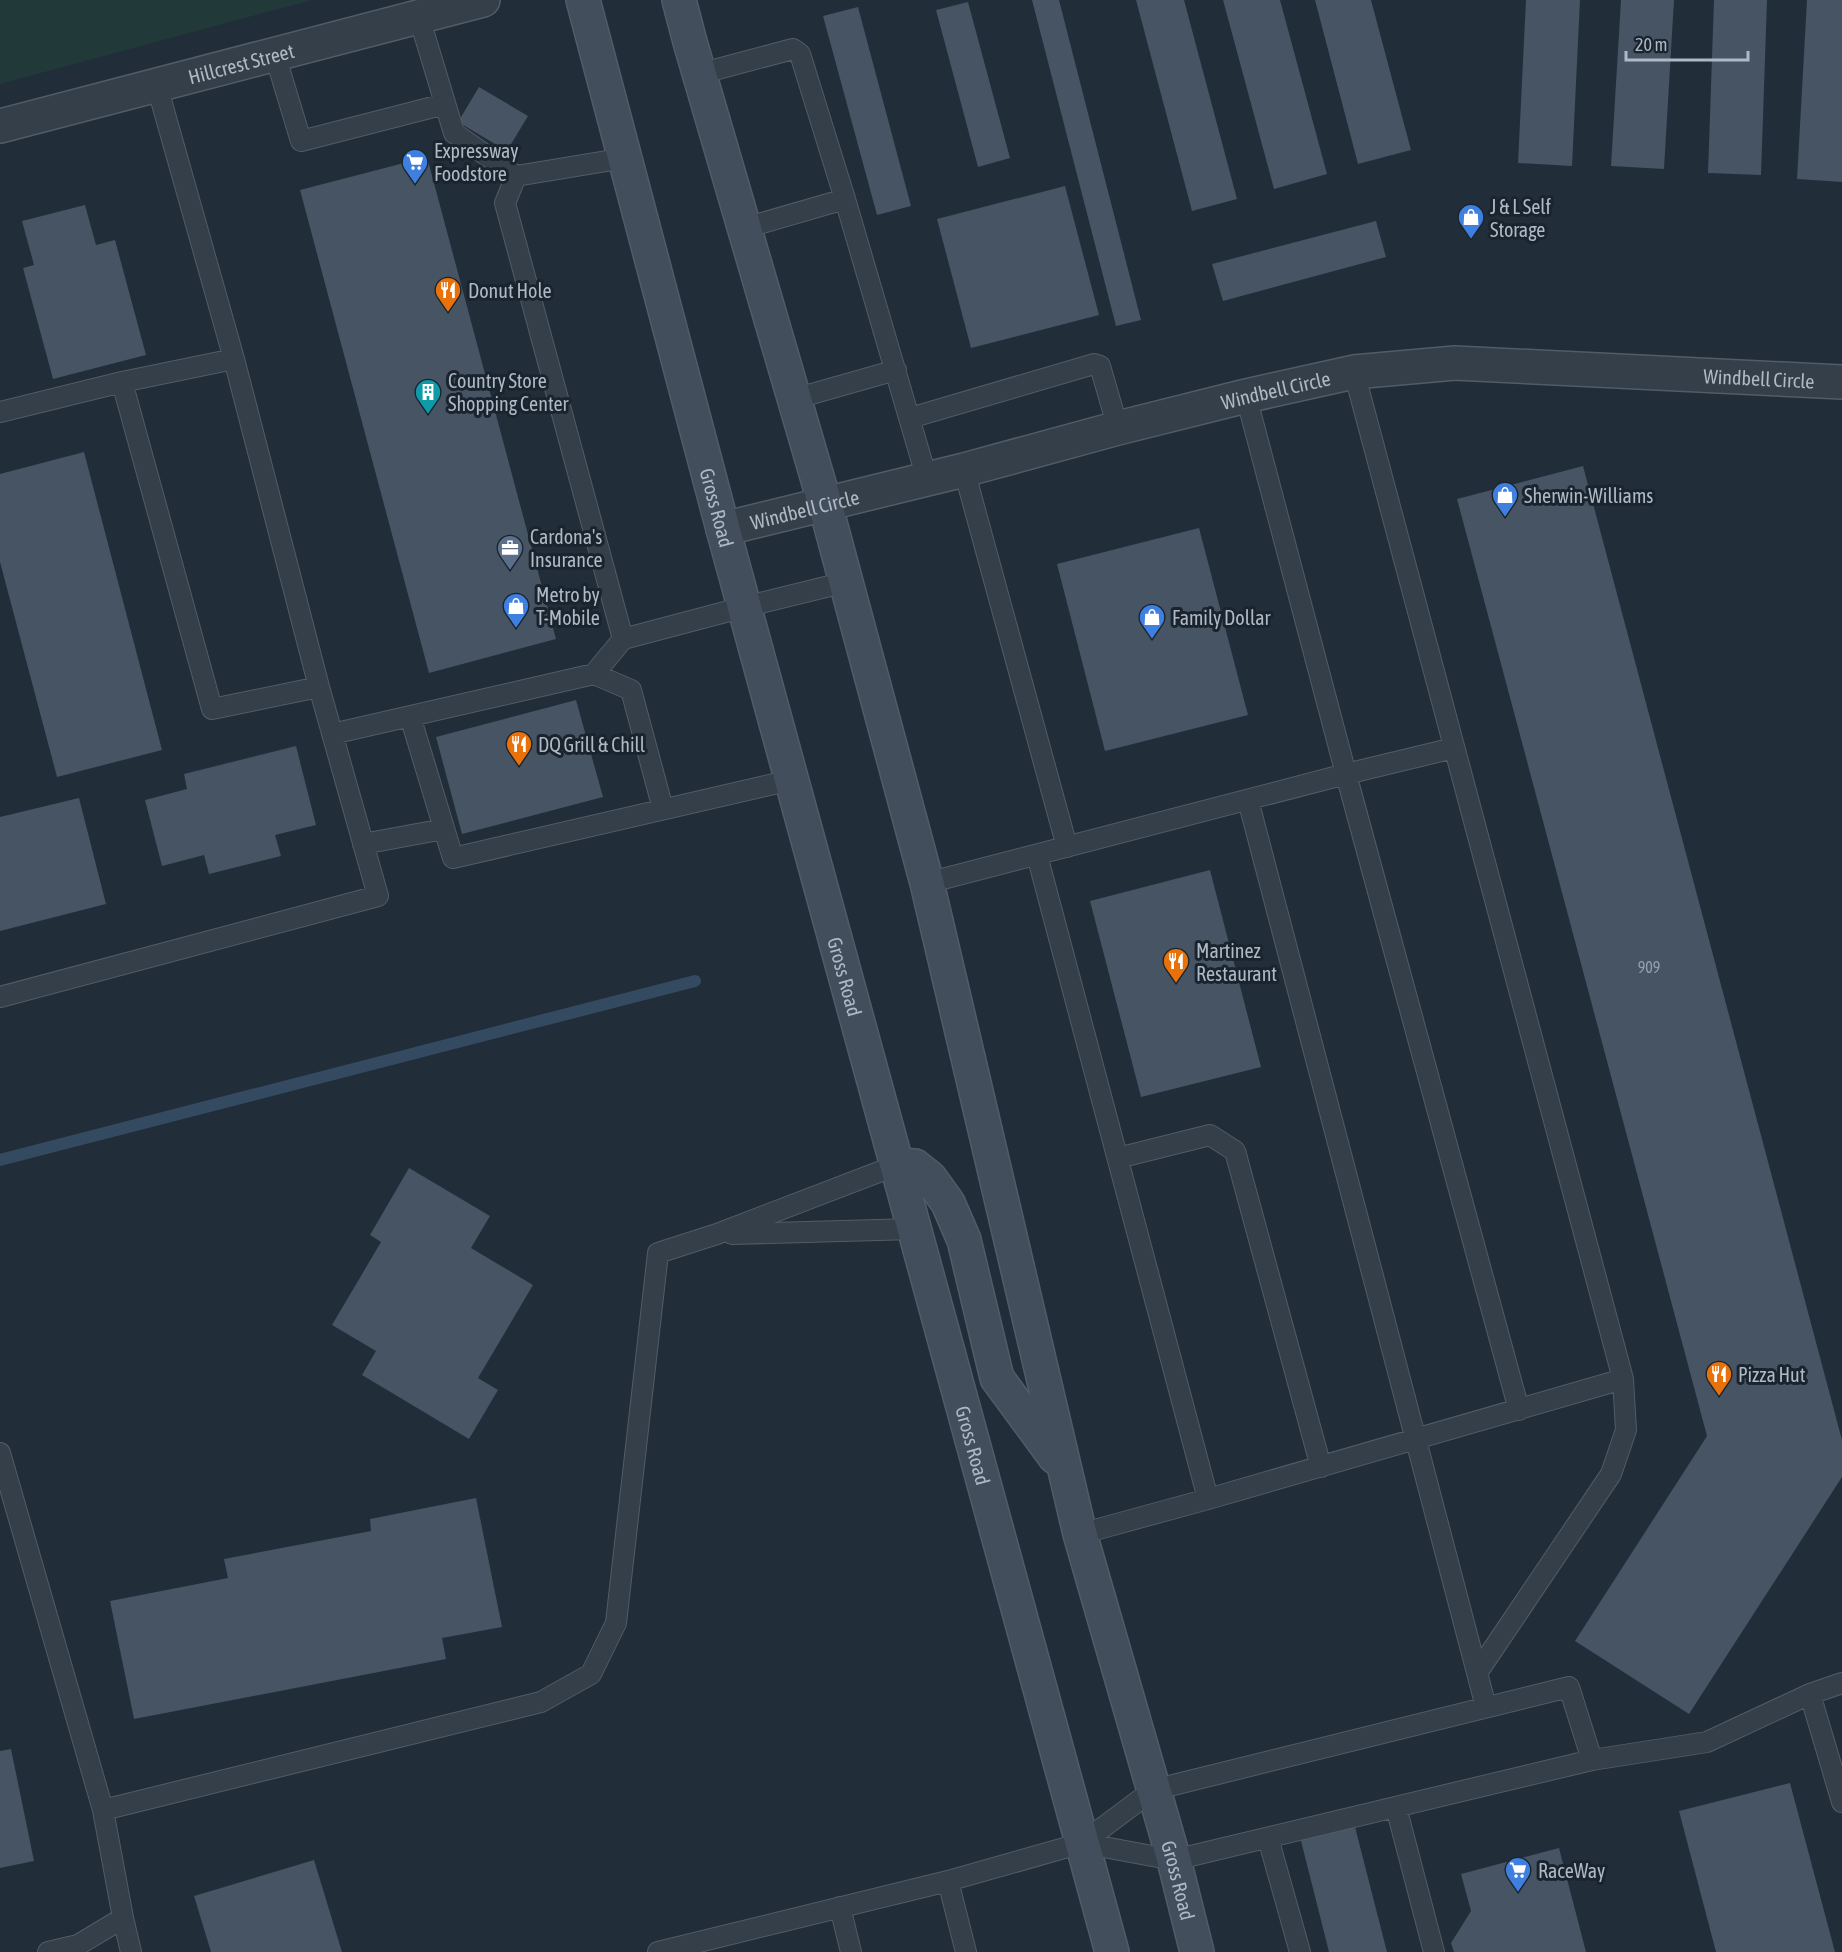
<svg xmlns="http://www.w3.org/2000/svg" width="1842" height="1952" font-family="'Asap Condensed',sans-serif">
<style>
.green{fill:#22393a}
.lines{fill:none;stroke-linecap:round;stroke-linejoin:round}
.stream{stroke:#344a61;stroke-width:12}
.building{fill:#465463}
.service-casing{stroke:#525c67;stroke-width:22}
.minor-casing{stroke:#525c67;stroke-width:36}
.tertiary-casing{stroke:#525c67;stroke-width:36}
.secondary-casing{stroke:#525c67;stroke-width:36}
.service{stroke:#343f49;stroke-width:20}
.minor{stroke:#343f49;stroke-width:33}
.tertiary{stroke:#343f49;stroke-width:33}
.secondary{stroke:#424e5c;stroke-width:33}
.labels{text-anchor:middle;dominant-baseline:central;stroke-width:6;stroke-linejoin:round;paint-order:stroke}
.number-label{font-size:16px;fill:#95a0ad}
.street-label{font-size:20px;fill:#afb9c6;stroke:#1a242e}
.poi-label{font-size:20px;fill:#afb9c6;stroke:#1a242e;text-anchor:start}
</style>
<rect width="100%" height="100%" fill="#212d39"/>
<path class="green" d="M0,0H312L0,84Z"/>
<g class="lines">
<path class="stream" d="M0,1160L695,981"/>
</g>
<path class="building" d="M1032,0H1059L1141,320L1116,326Z
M1136,0H1184L1237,199L1192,211Z
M1223,0H1280L1327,174L1274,189Z
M1315,0H1371L1411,150L1358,164Z
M1526,0H1580L1572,166L1518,163Z
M1621,0H1674L1664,169L1611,166Z
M1714,0H1767L1761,175L1708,173Z
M1807,0H1842V182L1797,179Z
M968,2L1010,158L978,167L936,10Z
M858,7L911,206L877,215L823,16Z
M479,87L528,116L507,151L458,122Z
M427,157L556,639L429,673L300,190Z
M1065,186L1099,315L971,348L937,219Z
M85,205L96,245L115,240L146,355L53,379L23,268L34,265L22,221Z
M1376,221L1386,257L1223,301L1212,264Z
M84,452L162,750L57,777L0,562V474Z
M1583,466L1842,1440V1477L1689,1714L1575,1641L1707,1436L1457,499Z
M1199,528L1248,715L1105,751L1057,564Z
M576,700L603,797L462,834L436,737Z
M296,746L316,825L275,835L281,856L209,874L204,855L162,866L145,800L187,789L184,774Z
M79,798L106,904L0,931V817Z
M1210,870L1261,1067L1141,1097L1090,901Z
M409,1168L490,1216L471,1248L533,1285L478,1378L498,1390L469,1439L362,1375L376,1351L332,1325L381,1242L370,1235Z
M476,1498L502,1627L442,1638L446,1659L134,1719L110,1601L228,1578L224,1559L371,1531L370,1519Z
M11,1749L34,1861L0,1868V1751Z
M1790,1783L1835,1952H1716L1679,1811Z
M1354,1823L1387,1952H1329L1300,1837Z
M1559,1848L1586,1952H1454L1451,1943L1471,1911L1461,1874Z
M314,1860L342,1952H211L194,1896Z"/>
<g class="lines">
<g class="service-casing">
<path id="service" d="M419,17L454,133L516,176L625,158
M275,55L301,141L445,104
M699,74L793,49L800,54L845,199L745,228
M157,86L234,359
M516,176L505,203L623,639L744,607L846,582
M845,199L927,479
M122,382L212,709L319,687
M794,399L896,370
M0,412L122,382L234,359L319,687L378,896L0,997
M910,418L1094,364L1100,366L1118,428
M964,470L1067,847
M594,674L631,690L663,809
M410,716L453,858L791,780
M332,734L594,674L623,639
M1454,748L1346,774L1519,1410
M1248,800L1486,1707
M363,844L444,829
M1037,855L1208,1499
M927,883L1346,774L1246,396
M1118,1158L1210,1135L1235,1151L1321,1467
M732,1234L914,1229
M0,1453L103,1810L123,1918L78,1945L48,1952
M1080,1534L1208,1499L1623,1379L1354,372
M1477,1673L1611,1474L1626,1430L1623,1379
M1842,1683L1810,1694L1842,1802
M1592,1760L1707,1742L1810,1694
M1396,1807L1434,1952
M103,1810L541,1702L591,1674L616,1623L658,1253L717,1234L897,1165
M1268,1838L1300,1952
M840,1907L851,1952
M123,1918L131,1952
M658,1952L948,1881
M966,1952L948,1881L1082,1843L1153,1790L1569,1687L1592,1760L1174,1860L1082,1843"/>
</g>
<g class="minor-casing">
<g id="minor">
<path id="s1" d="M723,529L964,470L1118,428L1246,396L1354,372L1455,363L1842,382"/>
</g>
</g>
<g class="tertiary-casing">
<g id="tertiary">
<path id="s2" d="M0,126L483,0"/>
</g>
</g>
<g class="secondary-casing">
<g id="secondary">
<path id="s3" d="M583,0L723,529L1112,1952"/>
<path id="s4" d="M679,0L690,42L825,504L927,883L1080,1534L1174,1860L1197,1952"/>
<path d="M897,1165L915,1166L930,1178L948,1203L964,1240L997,1378L1055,1457"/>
</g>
</g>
<use href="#service" class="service"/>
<use href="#minor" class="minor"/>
<use href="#tertiary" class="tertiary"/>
<use href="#secondary" class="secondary"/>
</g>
<defs>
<g id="supermarket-pin" transform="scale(1.35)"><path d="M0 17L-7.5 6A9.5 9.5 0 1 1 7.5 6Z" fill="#3f7fe0" stroke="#1a242e"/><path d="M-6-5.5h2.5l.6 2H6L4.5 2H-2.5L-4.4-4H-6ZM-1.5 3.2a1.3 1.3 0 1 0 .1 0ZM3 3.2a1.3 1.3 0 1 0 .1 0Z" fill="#fff"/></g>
<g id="shop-pin" transform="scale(1.35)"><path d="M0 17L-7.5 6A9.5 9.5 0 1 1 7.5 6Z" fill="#3f7fe0" stroke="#1a242e"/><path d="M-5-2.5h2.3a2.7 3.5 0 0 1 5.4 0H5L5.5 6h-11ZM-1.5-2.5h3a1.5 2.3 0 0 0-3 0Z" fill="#fff"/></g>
<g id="restaurant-pin" transform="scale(1.35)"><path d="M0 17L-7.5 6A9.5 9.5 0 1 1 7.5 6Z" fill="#e8710a" stroke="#1a242e"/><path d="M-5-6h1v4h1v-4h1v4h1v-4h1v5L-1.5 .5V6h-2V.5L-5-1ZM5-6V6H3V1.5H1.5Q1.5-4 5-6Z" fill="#fff"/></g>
<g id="building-pin" transform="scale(1.35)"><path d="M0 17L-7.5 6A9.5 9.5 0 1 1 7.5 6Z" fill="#0f9aa8" stroke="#1a242e"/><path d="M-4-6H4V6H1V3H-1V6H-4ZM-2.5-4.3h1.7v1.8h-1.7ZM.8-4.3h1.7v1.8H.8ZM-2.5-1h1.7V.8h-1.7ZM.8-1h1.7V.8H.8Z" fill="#fff"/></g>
<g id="office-pin" transform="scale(1.35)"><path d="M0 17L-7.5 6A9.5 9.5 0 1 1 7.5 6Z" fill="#5c6f8a" stroke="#1a242e"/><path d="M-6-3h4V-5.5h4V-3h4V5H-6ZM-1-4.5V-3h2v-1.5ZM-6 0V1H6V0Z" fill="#fff"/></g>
</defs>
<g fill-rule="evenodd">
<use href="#supermarket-pin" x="415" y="162"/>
<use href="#shop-pin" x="1471" y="217"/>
<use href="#restaurant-pin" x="448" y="290"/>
<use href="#building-pin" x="428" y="392"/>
<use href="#shop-pin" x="1505" y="495"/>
<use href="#office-pin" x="510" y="548"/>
<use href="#shop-pin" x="516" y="606"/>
<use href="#shop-pin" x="1152" y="617"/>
<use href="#restaurant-pin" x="519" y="744"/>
<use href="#restaurant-pin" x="1176" y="961"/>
<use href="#restaurant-pin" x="1719" y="1374"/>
<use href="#supermarket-pin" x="1518" y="1870"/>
</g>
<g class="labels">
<g class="number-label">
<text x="1649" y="967">909</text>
</g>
<g class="street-label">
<text stroke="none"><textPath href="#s2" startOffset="249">Hillcrest Street</textPath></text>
<text stroke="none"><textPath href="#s1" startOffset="1056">Windbell Circle</textPath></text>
<text stroke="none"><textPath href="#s1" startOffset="570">Windbell Circle</textPath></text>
<text stroke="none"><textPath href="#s3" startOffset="525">Gross Road</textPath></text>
<text stroke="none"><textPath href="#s1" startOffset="84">Windbell Circle</textPath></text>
<text stroke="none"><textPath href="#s3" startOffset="1011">Gross Road</textPath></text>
<text stroke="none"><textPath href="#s3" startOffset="1497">Gross Road</textPath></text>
<text stroke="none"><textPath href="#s4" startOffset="1946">Gross Road</textPath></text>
</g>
<g class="poi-label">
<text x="434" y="150">Expressway<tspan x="434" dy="23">Foodstore</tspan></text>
<text x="1490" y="206">J &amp; L Self<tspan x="1490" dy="23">Storage</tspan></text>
<text x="468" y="290">Donut Hole</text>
<text x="448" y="380">Country Store<tspan x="448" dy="23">Shopping Center</tspan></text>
<text x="1524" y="495">Sherwin-Williams</text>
<text x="530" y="536">Cardona's<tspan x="530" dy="23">Insurance</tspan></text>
<text x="536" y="594">Metro by<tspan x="536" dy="23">T-Mobile</tspan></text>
<text x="1172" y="617">Family Dollar</text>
<text x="538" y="744">DQ Grill &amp; Chill</text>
<text x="1196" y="950">Martinez<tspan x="1196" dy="23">Restaurant</tspan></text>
<text x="1738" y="1374">Pizza Hut</text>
<text x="1538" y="1870">RaceWay</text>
</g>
</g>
<path d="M1626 51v9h122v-9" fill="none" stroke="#afb9c6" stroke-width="3"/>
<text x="1635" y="51" font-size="18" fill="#afb9c6" stroke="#1a242e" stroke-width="4.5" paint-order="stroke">20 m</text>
</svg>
